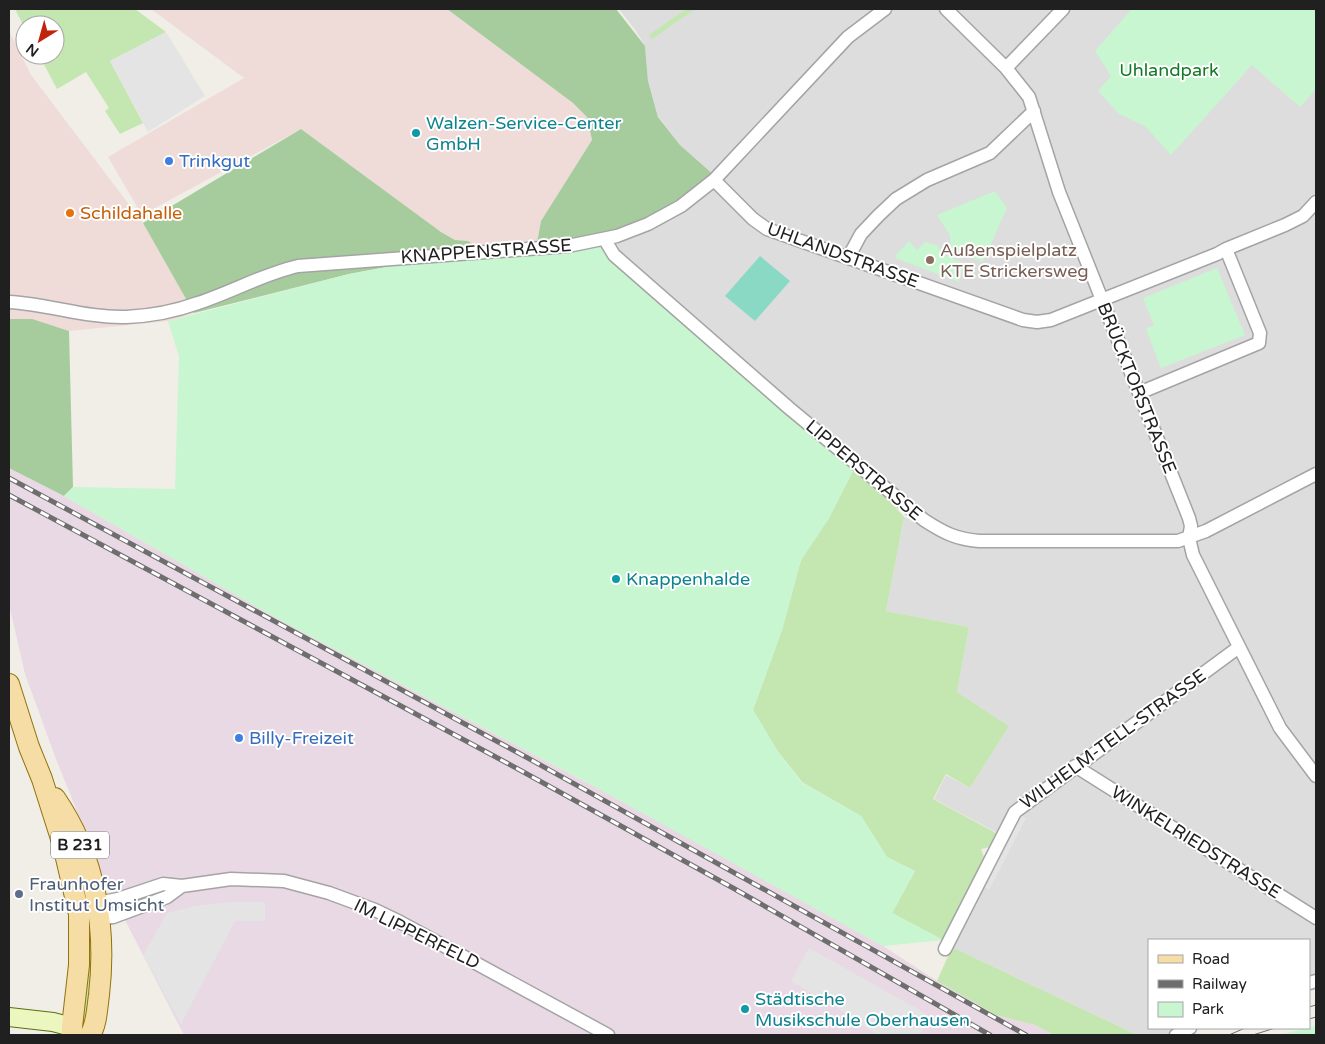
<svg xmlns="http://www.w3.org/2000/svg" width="1325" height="1044" font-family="'Varela Round',sans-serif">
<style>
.residential{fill:#dedddd}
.commercial{fill:#efdbd7}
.industrial{fill:#e8d9e4}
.grass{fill:#c4e6b0}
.forest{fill:#a6cc9e}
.park{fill:#c7f6d0}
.pitch{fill:#8ad9c4}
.parking{fill:#e4e4e4}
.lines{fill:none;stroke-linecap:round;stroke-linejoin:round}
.minor-casing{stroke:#a4a4a4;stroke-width:15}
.secondary-casing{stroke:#5a710c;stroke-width:20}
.primary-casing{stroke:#91740a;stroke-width:22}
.minor{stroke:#fff;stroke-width:12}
.secondary{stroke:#ecf6bf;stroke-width:18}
.primary{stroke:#f6dca5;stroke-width:20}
.tram{stroke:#6e6e6e;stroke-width:1}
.rail-casing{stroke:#6e6e6e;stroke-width:5}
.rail{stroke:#fff;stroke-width:3;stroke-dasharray:9;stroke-linecap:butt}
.culture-dot{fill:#0f9aa8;stroke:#fff;stroke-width:2}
.shop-dot{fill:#3f7fe0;stroke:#fff;stroke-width:2}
.food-dot{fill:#e8710a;stroke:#fff;stroke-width:2}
.education-dot{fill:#8d6e63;stroke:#fff;stroke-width:2}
.service-dot{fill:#5c6f8a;stroke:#fff;stroke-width:2}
.labels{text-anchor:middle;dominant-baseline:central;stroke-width:4;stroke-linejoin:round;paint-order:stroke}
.shield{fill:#fff;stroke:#636363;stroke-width:1}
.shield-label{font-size:16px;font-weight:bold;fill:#202020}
.park-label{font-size:18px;fill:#137827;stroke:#fff}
.culture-label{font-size:18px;fill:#0d838f;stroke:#fff;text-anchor:start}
.shop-label{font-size:18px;fill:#366cbe;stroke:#fff;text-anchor:start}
.food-label{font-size:18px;fill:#c56008;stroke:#fff;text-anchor:start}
.education-label{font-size:18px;fill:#785e54;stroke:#fff;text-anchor:start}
.street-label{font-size:18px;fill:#202020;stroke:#fff}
.service-label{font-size:18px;fill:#4e5e75;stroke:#fff;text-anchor:start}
</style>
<rect width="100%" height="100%" fill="#f0eee7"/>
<path class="residential" d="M619,9H1316V990L1309,991V940H1149V1028H1200L1185,1035H1137L952,947L1005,837L934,799L946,775L970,788L1009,726L957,692L969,627L886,611L904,517L960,539L924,520L605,240L715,176L680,145L658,116L648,81L645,46L636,31Z"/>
<path class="commercial" d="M151,9H447L573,103L587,117L592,140L541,221L536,248L488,253L468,241L455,240L441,232L301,129L142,215L108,157L244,78Z
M9,31L31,75L143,223L194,313L168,321L69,331L52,326L9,320Z"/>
<path class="industrial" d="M9,468L64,496L278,619L663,823L883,946L937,981L996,1015L1035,1025L1054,1035H184L106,883L56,759L25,674L9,604Z"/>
<path class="grass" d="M15,9H135L166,32L110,61L143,123L120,134L105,111L109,108L86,72L57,89L39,55H55V25H25V29Z
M686,9H695L652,39L649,35Z
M857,463L904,517L886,611L969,627L957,692L1009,726L970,788L946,774L933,799L996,833L990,847L981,849L984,857L943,940L892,913L915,871L887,857L861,816L802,782L777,750L753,710L782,630L801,560L829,518Z
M96,946L87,1020L83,1022L80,1020L87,947Z
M952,947L1137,1035H1054L1035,1025L996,1015L937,981Z"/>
<path class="forest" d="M447,9H616L645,46L648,81L658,117L680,145L715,176L639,228L536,248L541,221L592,140L587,117L573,103Z
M301,129L441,232L455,240L468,241L488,253L419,261L349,274L194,313L143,223Z
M9,319H32L69,331L73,487L64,496L9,468Z"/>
<path class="park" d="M1132,9H1316V89L1300,107L1252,65L1171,155L1145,126L1119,114L1098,91L1111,76L1095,51Z
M995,191L1007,208L983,262L951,250L950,235L937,215Z
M604,240L857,463L829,518L801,560L782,630L753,710L777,750L801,782L861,816L887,857L915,871L892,913L943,940L883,946L588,783L278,619L64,496L73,487L175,489L179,356L168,321L349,274L419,261Z
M909,241L917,250L925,242L937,245L943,254L961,262L963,266L959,282L898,259L895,256Z
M1217,268L1245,335L1161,368L1146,329L1154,325L1143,298Z
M1316,1026V1035H1279Z"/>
<path class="pitch" d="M760,256L790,281L755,321L725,296Z"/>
<path class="parking" d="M166,32L205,96L148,132L110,61Z
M1015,812L1026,818L989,890L977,884Z
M229,902H265V921H235L181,1024L143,955L167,913L195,906Z
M809,948L930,1016L920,1035H877L834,1006L791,981Z"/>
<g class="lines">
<g class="minor-casing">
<path id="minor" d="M946,9L1006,68L1029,97L1059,192L1189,518L1191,526L1189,538L1193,555L1280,728L1316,776
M1006,68L1063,9
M714,180L753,219L767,229L1023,320L1037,322L1051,320L1217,254L1226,249L1285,225L1303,216L1316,202
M605,240L614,255L789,408L924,520C944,533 956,539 979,541H1178L1206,531L1316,474
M848,258L861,234L878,216L896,199L927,180L990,153L1034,111
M9,302C48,304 86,318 126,317C150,316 176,311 198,303C232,292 263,274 298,266L568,246L617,236L648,224L681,206L714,180L848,37L885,9
M1139,393L1259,343L1260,333L1226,249
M1075,766L1316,918
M98,903L118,899L163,884L182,886L231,879L284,881L329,893L375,910L400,922L608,1035
M100,918L113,917L167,897L182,886
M945,949L1015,812L1239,647
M1309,983L1316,981
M1176,1035L1190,1028"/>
</g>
<g class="secondary-casing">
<path id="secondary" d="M9,1017L53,1022L72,1027"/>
</g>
<g class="primary-casing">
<path id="primary" d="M9,684L29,747L42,779L63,845L79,914V965L72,1027V1035
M55,798C95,856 107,926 99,995C97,1008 97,1024 90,1035"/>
</g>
<use href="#minor" class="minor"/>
<use href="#secondary" class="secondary"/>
<use href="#primary" class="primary"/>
<path class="tram" d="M1309,1007L1316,1005
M1309,1019L1316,1017
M1229,1035L1245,1028
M1253,1035L1275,1028"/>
<g class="rail-casing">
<path id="rail" d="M9,478L526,757L1026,1035
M9,495L518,769L733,888L990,1035"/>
</g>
<use href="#rail" class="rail"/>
</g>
<g class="culture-dot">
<circle cx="416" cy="133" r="5"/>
<circle cx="616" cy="579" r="5"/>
<circle cx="745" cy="1009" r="5"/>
</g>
<g class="shop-dot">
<circle cx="169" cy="161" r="5"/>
<circle cx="239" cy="738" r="5"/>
</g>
<circle class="food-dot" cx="70" cy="213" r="5"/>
<circle class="education-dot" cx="930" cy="260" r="5"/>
<circle class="service-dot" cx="19" cy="894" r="5"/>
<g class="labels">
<rect class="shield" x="51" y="831.5" width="58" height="27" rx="4"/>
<g class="shield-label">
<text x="80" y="845">B 231</text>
</g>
<g class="park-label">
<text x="1169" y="70">Uhlandpark</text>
</g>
<g class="culture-label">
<text x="426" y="123">Walzen-Service-Center<tspan x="426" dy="21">GmbH</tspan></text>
<text x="626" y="579">Knappenhalde</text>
<text x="755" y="999">Städtische<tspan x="755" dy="21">Musikschule Oberhausen</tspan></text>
</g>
<g class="shop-label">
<text x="179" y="161">Trinkgut</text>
<text x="249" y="738">Billy-Freizeit</text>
</g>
<g class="food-label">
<text x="80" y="213">Schildahalle</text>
</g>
<g class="education-label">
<text x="940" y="250">Außenspielplatz<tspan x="940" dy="21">KTE Strickersweg</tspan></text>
</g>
<g class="street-label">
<text transform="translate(486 251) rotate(-4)">KNAPPENSTRASSE</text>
<text transform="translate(843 255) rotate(20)">UHLANDSTRASSE</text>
<text transform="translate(1137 388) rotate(68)">BRÜCKTORSTRASSE</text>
<text transform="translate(864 470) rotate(40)">LIPPERSTRASSE</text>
<text transform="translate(1113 739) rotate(-36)">WILHELM-TELL-STRASSE</text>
<text transform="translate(1196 842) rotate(32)">WINKELRIEDSTRASSE</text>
<text transform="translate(417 934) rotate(26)">IM LIPPERFELD</text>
</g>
<g class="service-label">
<text x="29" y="884">Fraunhofer<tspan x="29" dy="21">Institut Umsicht</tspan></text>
</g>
</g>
<rect width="1325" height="1044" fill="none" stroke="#202020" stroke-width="20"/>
<rect x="1148" y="939" width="162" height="90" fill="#ffffff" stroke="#a6a6a6"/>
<rect x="1158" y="955" width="25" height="8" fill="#f6dca5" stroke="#a6a6a6"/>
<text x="1192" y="964" font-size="15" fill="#202020">Road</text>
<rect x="1158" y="980" width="25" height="8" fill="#6e6e6e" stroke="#a6a6a6"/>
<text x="1192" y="989" font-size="15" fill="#202020">Railway</text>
<rect x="1158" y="1002" width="25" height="15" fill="#c7f6d0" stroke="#a6a6a6"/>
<text x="1192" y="1014" font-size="15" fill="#202020">Park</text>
<g transform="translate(40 40) rotate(217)"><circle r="24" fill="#ffffff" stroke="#a6a6a6"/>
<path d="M0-4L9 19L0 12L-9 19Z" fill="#c2230e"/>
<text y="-8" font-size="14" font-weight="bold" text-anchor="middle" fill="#202020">N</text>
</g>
</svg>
